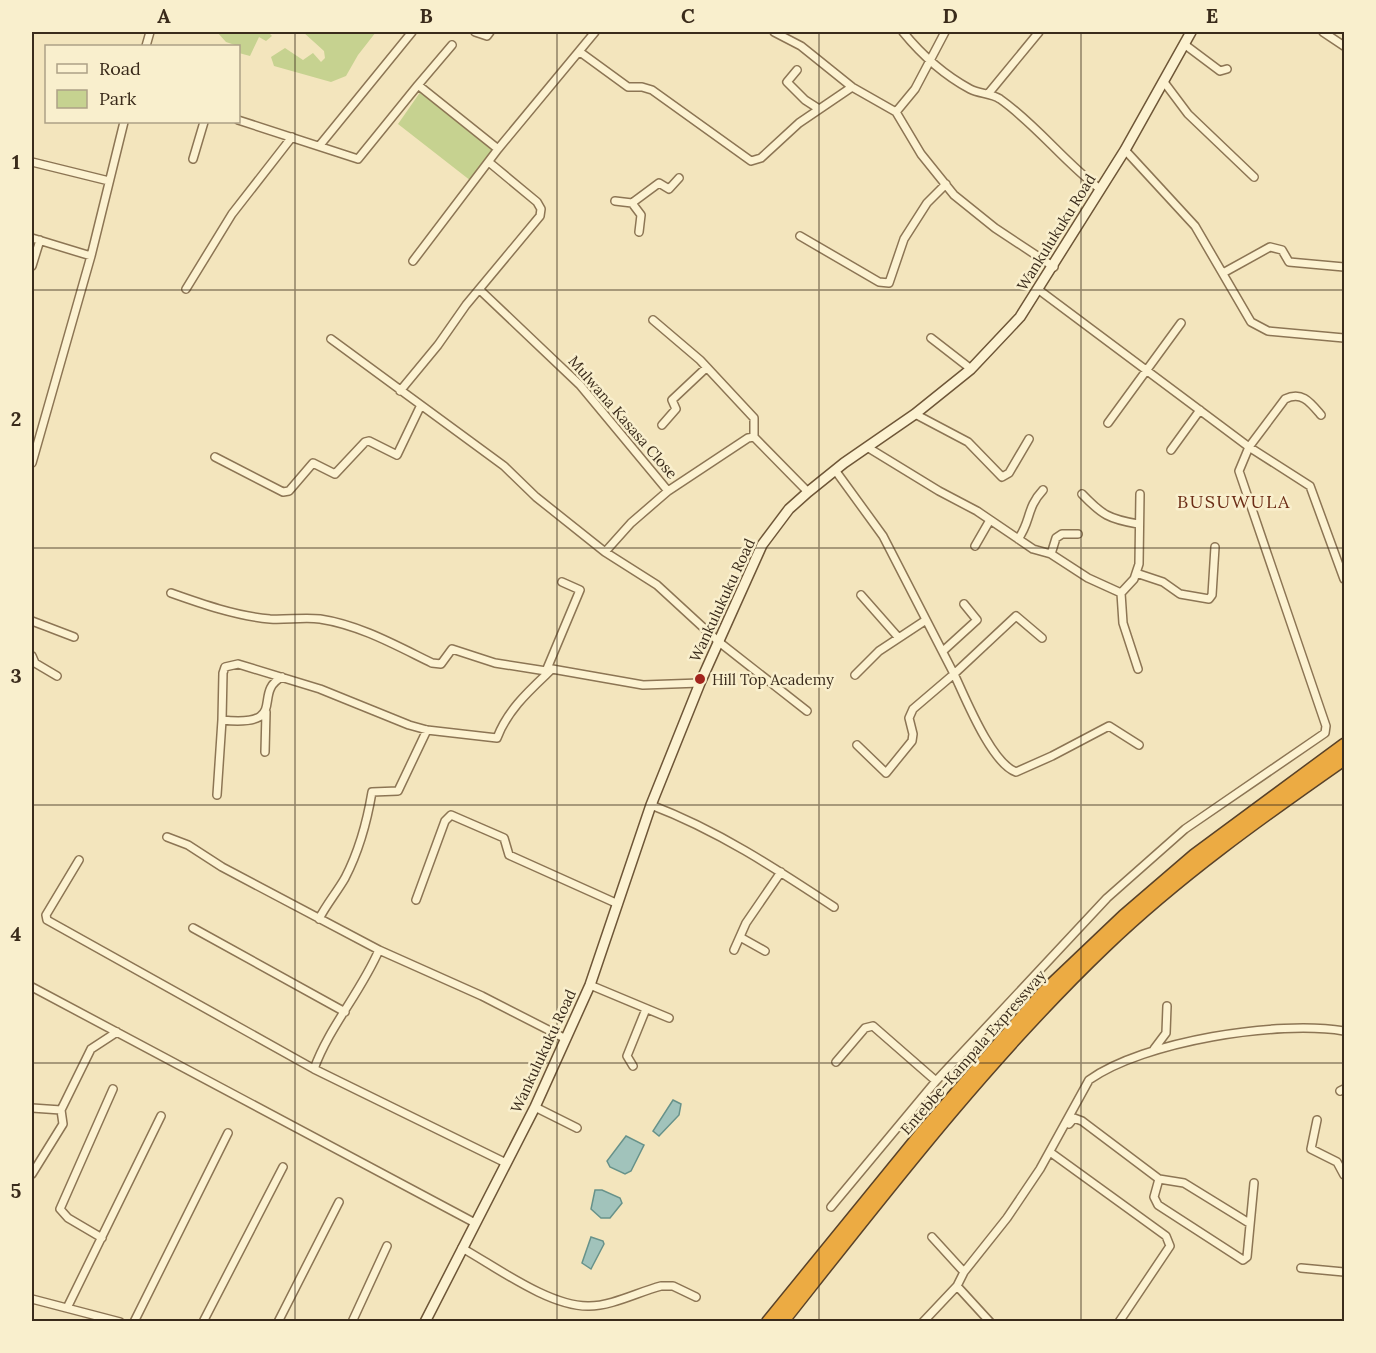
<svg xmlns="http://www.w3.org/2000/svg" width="1376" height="1353" font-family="Lora,serif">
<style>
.green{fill:#c6d290}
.water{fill:#a1c3bb;stroke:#67928a;stroke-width:1.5}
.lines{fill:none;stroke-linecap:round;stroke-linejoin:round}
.minor-casing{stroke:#8c7554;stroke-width:10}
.secondary-casing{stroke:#6e5637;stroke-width:12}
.motorway-casing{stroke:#594229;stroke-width:15}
.minor{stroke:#fcf2d1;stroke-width:7}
.secondary{stroke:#fcf2d1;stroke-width:9}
.motorway{stroke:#ecab43;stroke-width:12}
.grid{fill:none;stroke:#3a2b1b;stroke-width:1.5;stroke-opacity:0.55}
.poi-dot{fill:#a2241d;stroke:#f9efcd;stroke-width:2}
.labels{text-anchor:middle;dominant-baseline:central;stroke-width:5;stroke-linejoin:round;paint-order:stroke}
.street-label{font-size:15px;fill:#3a2b1b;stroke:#f9efcd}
.poi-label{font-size:15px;fill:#3a2b1b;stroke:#f9efcd;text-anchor:start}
.quarter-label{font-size:18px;letter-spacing:1.5px;fill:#6b2c15;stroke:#f9efcd}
.neatline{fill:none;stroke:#3a2b1b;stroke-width:2}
.grid-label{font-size:20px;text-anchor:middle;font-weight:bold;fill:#3a2b1b}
</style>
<rect width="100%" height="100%" fill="#f3e5bd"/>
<path class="green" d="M217,32H268L272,36L266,41L259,37L250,56L239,53L238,46L226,42Z
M303,32H376L358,55L346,76L331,82L274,66L271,57L285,48L303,60L313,53L321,62L325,58L324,51Z
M421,91L494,150L471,181L398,124Z"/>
<path class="water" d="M673,1100L681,1104L679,1115L659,1136L653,1131Z
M626,1136L644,1145L631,1171L625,1174L610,1167L607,1161Z
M595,1190H602L620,1198L622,1203L610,1218H601L591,1209Z
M591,1237L603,1241L604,1244L591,1269L582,1263Z"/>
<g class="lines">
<g class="minor-casing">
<path id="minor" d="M475,32L487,36L490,32
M774,32L801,46L852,87L896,112L921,154L954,195L995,228L1054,267
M903,32C921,54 944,75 970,89C979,94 991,93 1000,99C1037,125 1064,162 1100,189
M1323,32L1344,46
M1184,44L1220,71L1227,69
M146,46L150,32
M580,52L628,87H642L652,90L751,161L761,158L799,123L852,87
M797,70L787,82L805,100L819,109
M1164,82L1188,114L1254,177
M418,85L452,45
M988,94L1039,32
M896,112L915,89L945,32
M238,120L358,159L418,85L498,149
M320,145L412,32
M1125,150L1195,226L1251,322L1268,331L1344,338
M193,159L204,122
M32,162L109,181
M615,201L632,203L659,183L669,189L679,178
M632,203L641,215L639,232
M800,236L879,282L889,283L904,239L927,203L946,184
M32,238L91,256
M413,261L498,149L595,32
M32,266L40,240
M1223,273L1270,247L1282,250L1289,262L1344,267
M186,289L232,214L292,137
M480,290L580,385L668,491L748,438L754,437
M1039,290L1249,447L1310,486L1344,579
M653,320L700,360L754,418V437
M931,338L971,369
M331,339L504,466L536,497L605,552L657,585L719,642L807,711
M400,391L438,345L466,305L540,216L541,209L537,202L490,163
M915,414L968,442L1002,477L1009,473L1029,439
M1108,423L1181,323
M662,425L676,409L672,400L706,368
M754,437L808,492
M867,447L939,491L977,511L1033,549L1051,554L1088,578L1121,593L1123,623L1138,669
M1171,450L1200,410
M215,457L283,492L289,491L313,463L335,474L365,442L369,441L397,455L420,407
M32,463L91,256L124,122
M835,470L883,536L954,674L913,709L909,718L913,734L912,741L886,773L857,745
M1082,494C1102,515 1109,519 1138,524
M1018,539C1031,522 1026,508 1043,490
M975,546L990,520
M605,552L631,523L668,491
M1051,554L1056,538L1062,534H1078
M1136,573L1163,582L1180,594L1209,599L1212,595L1215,547
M171,593C202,604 236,616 270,619C286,620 304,617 320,619C360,625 397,646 432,663L441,664L452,649L495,663L546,671L552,669
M1121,593L1134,579L1139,564L1140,494
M861,595L898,637
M32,621L74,637
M1042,638L1016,616L954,674C965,697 991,763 1016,772L1052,756L1109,726L1139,745
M943,651L977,620L964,604
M32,656L35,663L57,676
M546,671L580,590L562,582
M855,675L879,651L926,620
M282,677C251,693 291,727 222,720L223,673L225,667L238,664L320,689L409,725L427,730L497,738C508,709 530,690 552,669L643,685L700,683
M265,752L266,712
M217,795L222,720
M651,805C717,830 775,868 834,907
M167,837L188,845L222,867L379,950C361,992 329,1027 314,1069
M79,860L46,915L47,920L314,1069L506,1163
M416,900L445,821L451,815L504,838L509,855L618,904
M319,919C326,905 337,892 345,878C359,851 367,822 372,792L398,791L427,730
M193,928L345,1012
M740,937L765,951
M379,950L482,996L566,1039
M734,950L746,923L781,872
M590,985L669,1018
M32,987L475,1223
M1154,1049L1166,1033L1167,1006
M836,1062L865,1028L873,1026L936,1081
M633,1066L627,1056L646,1009
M1340,1091L1344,1089
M535,1107L577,1128
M32,1108L61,1110L63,1124L32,1174
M61,1110L91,1049L117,1032
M1317,1120L1311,1149L1337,1162L1344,1175
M1069,1124L1074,1118L1082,1121L1159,1179L1154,1197L1158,1205L1243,1260L1247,1257L1254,1183
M1050,1152L1166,1236L1170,1246L1119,1322
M1159,1179L1184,1183L1249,1223
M831,1207L936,1081L1107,898L1185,829L1325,733L1326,726L1239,471L1249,447L1285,399C1302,391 1310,402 1321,415
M932,1237L964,1272
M102,1238L68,1218L60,1209L113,1089
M462,1248C496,1267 550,1307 589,1306C612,1306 638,1292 661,1286H673L696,1297
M1301,1268L1344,1272
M957,1286L990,1322
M32,1299L120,1322
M67,1308L161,1116
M134,1322L228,1133
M203,1322L283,1167
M278,1322L339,1202
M352,1322L387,1246
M923,1322L957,1286L964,1272L1007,1218L1040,1169L1089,1080C1144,1041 1278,1020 1344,1031"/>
</g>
<g class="secondary-casing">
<path id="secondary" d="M425,1322L535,1107L590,985L651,805L700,683L762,545L789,509L808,492L844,463L915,414L971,369L1020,317L1125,150L1191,32"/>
</g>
<g class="motorway-casing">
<path id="motorway" d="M768,1322L921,1134L1043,993L1124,916L1195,855L1344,745
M782,1322C884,1193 986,1060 1105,946C1178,876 1261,817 1344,759"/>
</g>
<use href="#minor" class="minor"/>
<use href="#secondary" class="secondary"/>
<use href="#motorway" class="motorway"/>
</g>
<path class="grid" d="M295,32V1322M557,32V1322M819,32V1322M1081,32V1322M32,290H1344M32,548H1344M32,805H1344M32,1063H1344"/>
<circle class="poi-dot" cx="700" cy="679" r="6"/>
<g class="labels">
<g class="street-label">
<text transform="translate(1056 232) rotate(-58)">Wankulukuku Road</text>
<text transform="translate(623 417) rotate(49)">Mulwana Kasasa Close</text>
<text transform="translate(722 600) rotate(-65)">Wankulukuku Road</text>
<text transform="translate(543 1051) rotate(-65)">Wankulukuku Road</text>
<text transform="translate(973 1052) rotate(-49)">Entebbe–Kampala Expressway</text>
</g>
<g class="poi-label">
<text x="712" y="679">Hill Top Academy</text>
</g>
<g class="quarter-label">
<text x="1234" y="501">BUSUWULA</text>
</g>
</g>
<rect width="1376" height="1353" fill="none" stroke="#f9efcd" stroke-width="66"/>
<rect x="45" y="45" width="195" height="78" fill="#f9efcd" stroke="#ada186" stroke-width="1.5"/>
<rect x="57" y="64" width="30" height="9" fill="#fcf2d1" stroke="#ada186" stroke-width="1.5"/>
<text x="99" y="75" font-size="18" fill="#3a2b1b">Road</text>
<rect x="57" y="90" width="30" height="18" fill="#c6d290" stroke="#ada186" stroke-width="1.5"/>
<text x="99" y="105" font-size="18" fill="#3a2b1b">Park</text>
<rect x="33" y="33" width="1310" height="1287" class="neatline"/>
<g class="grid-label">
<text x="164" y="23">A</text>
<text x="426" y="23">B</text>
<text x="688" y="23">C</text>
<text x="950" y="23">D</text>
<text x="1212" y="23">E</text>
<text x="16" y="169">1</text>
<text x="16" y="426">2</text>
<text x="16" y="683">3</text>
<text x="16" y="941">4</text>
<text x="16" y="1198">5</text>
</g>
</svg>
